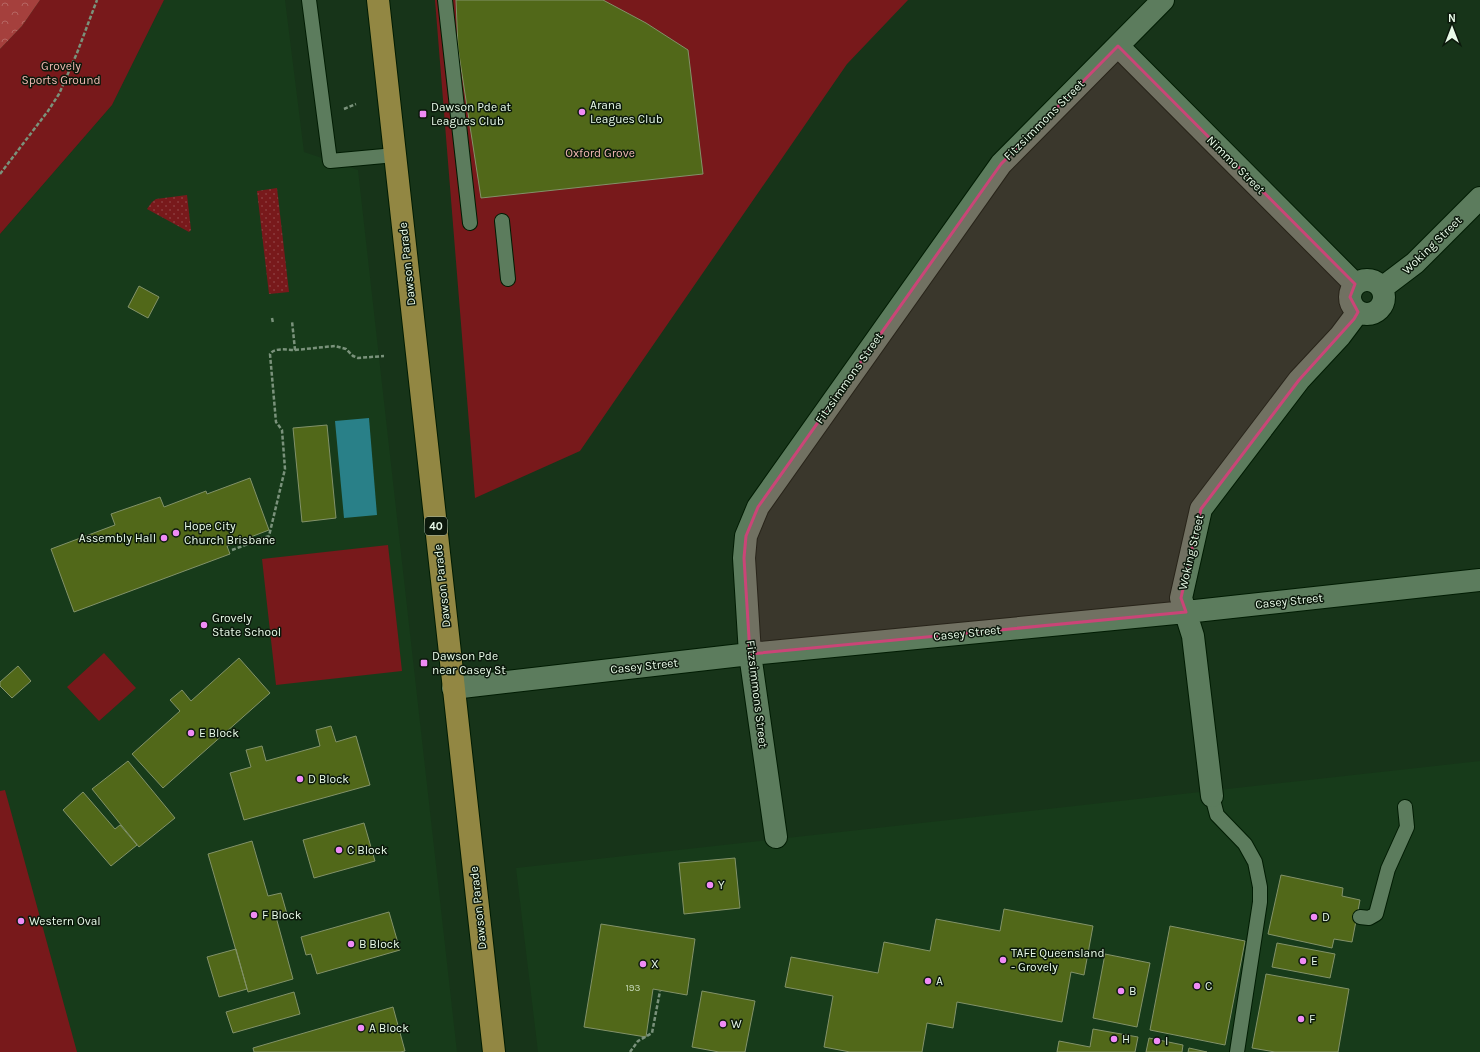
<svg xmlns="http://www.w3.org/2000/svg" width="1480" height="1052" font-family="Karla,sans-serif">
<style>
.built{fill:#173b1a}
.green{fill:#78191b}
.forest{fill:url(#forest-crowns)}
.garden{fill:url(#garden-dots)}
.water{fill:#298088}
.building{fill:#516819;stroke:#829269}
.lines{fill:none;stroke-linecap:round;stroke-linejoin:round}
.service-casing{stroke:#001c03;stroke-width:16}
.minor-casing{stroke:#001c03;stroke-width:24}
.primary-casing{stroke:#001c03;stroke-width:24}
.path{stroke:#7a927b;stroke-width:2.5;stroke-dasharray:4 2;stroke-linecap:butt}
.service{stroke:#5c7c5d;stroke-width:14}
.minor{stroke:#5c7c5d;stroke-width:22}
.primary{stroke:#928743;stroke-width:22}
.marked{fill:#ca4577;fill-opacity:0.2;stroke:#ca4577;stroke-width:3;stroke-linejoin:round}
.poi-dot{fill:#f08bf6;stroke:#0c190c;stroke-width:1.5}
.labels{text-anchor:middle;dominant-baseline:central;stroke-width:3;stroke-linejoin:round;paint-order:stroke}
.number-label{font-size:10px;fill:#c3d6b5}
.shield{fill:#0c190c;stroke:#a7b7a7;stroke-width:1}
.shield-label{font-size:11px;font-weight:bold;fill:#e9fbe9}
.park-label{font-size:12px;fill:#efb7b1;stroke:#0c190c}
.poi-label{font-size:12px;fill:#e9fbe9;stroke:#0c190c;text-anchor:start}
.street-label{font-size:12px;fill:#e9fbe9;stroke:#0c190c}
</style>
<defs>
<pattern id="forest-crowns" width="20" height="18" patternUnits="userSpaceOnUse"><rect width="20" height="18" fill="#a5403d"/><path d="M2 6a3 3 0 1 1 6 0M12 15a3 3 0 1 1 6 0" fill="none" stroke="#b66662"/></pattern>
<pattern id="garden-dots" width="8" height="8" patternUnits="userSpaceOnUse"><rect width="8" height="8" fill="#78191b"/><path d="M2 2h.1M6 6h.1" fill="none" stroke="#8b3b3c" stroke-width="1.8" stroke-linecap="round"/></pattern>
</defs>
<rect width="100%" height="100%" fill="#173419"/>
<path class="built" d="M164,0H285L304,152L358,170L457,1052H0V234L112,105Z
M1480,761V1052H538L516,868Z"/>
<path class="green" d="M40,0H164L112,105L0,234V49L22,26Z
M435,0H908L847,64L580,451L475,498Z
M388,545L402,671L276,685L262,559Z
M104,653L136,688L99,721L67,687Z
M5,790L77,1052H0V791Z"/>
<path class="forest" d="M0,0H40L22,26L0,49Z"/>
<path class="garden" d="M277,188L289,292L269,294L257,191Z
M187,195L191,230L189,232L147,209L152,202L156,199Z"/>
<path class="water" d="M369,418L377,515L344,518L335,421Z"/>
<path class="building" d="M456,0H603L646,23L688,50L703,174L481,198L458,48Z
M139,286L159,297L148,318L128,307Z
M327,425L336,518L302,522L293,428Z
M250,478L269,530L227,546L230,554L74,612L51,549L115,525L111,514L160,497L164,507L206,491L207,494Z
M239,658L270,693L163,788L132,754L180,711L170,700L182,690L191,701Z
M18,666L31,681L12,698L0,686V682Z
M331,726L336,742L356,736L370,785L244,820L230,773L251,767L246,750L262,746L266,761L320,746L316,730Z
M128,761L175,818L139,847L92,789Z
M83,792L115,829L120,825L137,845L111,866L63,810Z
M364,823L375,861L314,878L303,840Z
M252,841L268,896L281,893L287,914L276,917L293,979L248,992L208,854Z
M735,858L740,908L684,914L679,863Z
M1281,875L1343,888L1342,896L1360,900L1352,942L1334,939L1332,948L1268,934Z
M1004,909L1093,926L1084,975L1071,972L1062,1022L957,1002L953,1028L927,1023L922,1052H850L824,1047L833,996L785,987L791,957L878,973L884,942L930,951L936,919L1000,931Z
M389,912L400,950L317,974L311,954L306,955L301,937Z
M601,924L695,939L687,995L653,989L646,1037L584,1027Z
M1170,926L1245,941L1225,1045L1150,1030Z
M1277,943L1335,954L1330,978L1272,967Z
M236,949L247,989L219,997L207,957Z
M1105,954L1150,963L1137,1027L1093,1018Z
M1266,974L1349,989L1338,1052H1275L1252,1048Z
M702,991L755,1001L745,1052H719L692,1047Z
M294,992L300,1014L233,1033L226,1012Z
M393,1007L405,1051L400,1052H254L253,1048Z
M1093,1029L1138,1037L1135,1052H1057L1059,1041L1090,1047Z
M1149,1038L1183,1045L1182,1052H1146Z
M1189,1048L1207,1052H1188Z"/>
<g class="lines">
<g class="service-casing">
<path id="service" d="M309,0L330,161L395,155
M445,0L470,223
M502,221L508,279
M1212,796L1217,815L1245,844L1255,862L1260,887V902L1237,1052
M1360,917L1369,918L1376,914L1388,869L1407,827L1405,807"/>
</g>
<g class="minor-casing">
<path id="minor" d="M1118,46L1355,284
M1350 297a17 17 0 1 1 34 0a17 17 0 1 1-34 0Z
M1382,288L1415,263L1480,198
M453,688L750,654L1186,612L1480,580
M1212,796L1193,636L1181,598L1201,509L1299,380L1340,336L1358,312
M776,837L750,654L744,558L746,536L758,507L1001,164L1163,0"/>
</g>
<g class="primary-casing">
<path id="primary" d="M378,0L494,1052"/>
</g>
<path class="path" d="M344,109L356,104
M0,174L48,111L59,94L77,53L97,0
M272,318L273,323
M295,350L335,346L346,349L353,356L358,358L384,356
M232,550L269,536L285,469L282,430L276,422L270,354C275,347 287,350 295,350L292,321
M630,1052L638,1041L652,1033L660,991"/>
<use href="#service" class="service"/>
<use href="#minor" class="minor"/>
<use href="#primary" class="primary"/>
</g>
<path class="marked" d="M1118,46L1355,284L1350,297L1358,312L1354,319L1299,380L1201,509L1181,598L1186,612L750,654L744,558L746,536L758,507L1001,164Z"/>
<g class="poi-dot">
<circle cx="582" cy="112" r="4"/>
<rect x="419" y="110" width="8" height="8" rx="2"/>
<circle cx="176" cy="533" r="4"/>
<circle cx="164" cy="538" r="4"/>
<circle cx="204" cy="625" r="4"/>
<rect x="420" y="659" width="8" height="8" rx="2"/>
<circle cx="191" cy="733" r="4"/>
<circle cx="300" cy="779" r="4"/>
<circle cx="339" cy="850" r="4"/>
<circle cx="710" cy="885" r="4"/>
<circle cx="254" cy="915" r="4"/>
<circle cx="1314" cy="917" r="4"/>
<circle cx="21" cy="921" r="4"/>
<circle cx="351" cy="944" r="4"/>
<circle cx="1003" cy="960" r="4"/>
<circle cx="1303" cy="961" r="4"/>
<circle cx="643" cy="964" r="4"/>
<circle cx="928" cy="981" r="4"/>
<circle cx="1197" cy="986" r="4"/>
<circle cx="1121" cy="991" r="4"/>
<circle cx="1301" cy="1019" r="4"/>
<circle cx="723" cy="1024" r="4"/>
<circle cx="361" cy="1028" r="4"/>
<circle cx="1114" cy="1039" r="4"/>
<circle cx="1157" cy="1041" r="4"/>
</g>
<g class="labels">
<g class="number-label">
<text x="633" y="988">193</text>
</g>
<rect class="shield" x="425" y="517" width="22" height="18" rx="3"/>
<g class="shield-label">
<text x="436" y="526">40</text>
</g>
<g class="park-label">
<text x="61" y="66">Grovely<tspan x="61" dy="14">Sports Ground</tspan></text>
<text x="600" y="153">Oxford Grove</text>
</g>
<g class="poi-label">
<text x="590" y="105">Arana<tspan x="590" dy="14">Leagues Club</tspan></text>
<text x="431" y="107">Dawson Pde at<tspan x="431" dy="14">Leagues Club</tspan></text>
<text x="184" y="526">Hope City<tspan x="184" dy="14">Church Brisbane</tspan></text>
<text x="156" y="538" text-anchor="end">Assembly Hall</text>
<text x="212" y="618">Grovely<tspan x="212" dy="14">State School</tspan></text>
<text x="432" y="656">Dawson Pde<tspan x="432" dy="14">near Casey St</tspan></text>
<text x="199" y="733">E Block</text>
<text x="308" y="779">D Block</text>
<text x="347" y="850">C Block</text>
<text x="718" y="885">Y</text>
<text x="262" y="915">F Block</text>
<text x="1322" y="917">D</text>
<text x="29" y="921">Western Oval</text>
<text x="359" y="944">B Block</text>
<text x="1011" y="953">TAFE Queensland<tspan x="1011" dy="14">- Grovely</tspan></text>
<text x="1311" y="961">E</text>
<text x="651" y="964">X</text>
<text x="936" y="981">A</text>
<text x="1205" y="986">C</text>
<text x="1129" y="991">B</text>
<text x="1309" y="1019">F</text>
<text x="731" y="1024">W</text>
<text x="369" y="1028">A Block</text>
<text x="1122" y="1039">H</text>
<text x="1165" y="1041">I</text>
</g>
<g class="street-label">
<text transform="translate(1044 120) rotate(-45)">Fitzsimmons Street</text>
<text transform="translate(1236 165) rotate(45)">Nimmo Street</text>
<text transform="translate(1432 245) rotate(-44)">Woking Street</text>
<text transform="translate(407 264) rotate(-96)">Dawson Parade</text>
<text transform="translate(849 378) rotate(-55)">Fitzsimmons Street</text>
<text transform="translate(1191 552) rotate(-77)">Woking Street</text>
<text transform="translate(442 586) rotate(-96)">Dawson Parade</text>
<text transform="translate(1289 601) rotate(-6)">Casey Street</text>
<text transform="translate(967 633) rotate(-6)">Casey Street</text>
<text transform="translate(644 666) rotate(-6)">Casey Street</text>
<text transform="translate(757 694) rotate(83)">Fitzsimmons Street</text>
<text transform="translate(478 908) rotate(-96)">Dawson Parade</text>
</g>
</g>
<g transform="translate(1452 28)" stroke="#0c190c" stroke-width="3" paint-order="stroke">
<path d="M0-3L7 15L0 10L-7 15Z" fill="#e9fbe9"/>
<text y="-6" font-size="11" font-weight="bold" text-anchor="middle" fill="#e9fbe9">N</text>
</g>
</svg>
